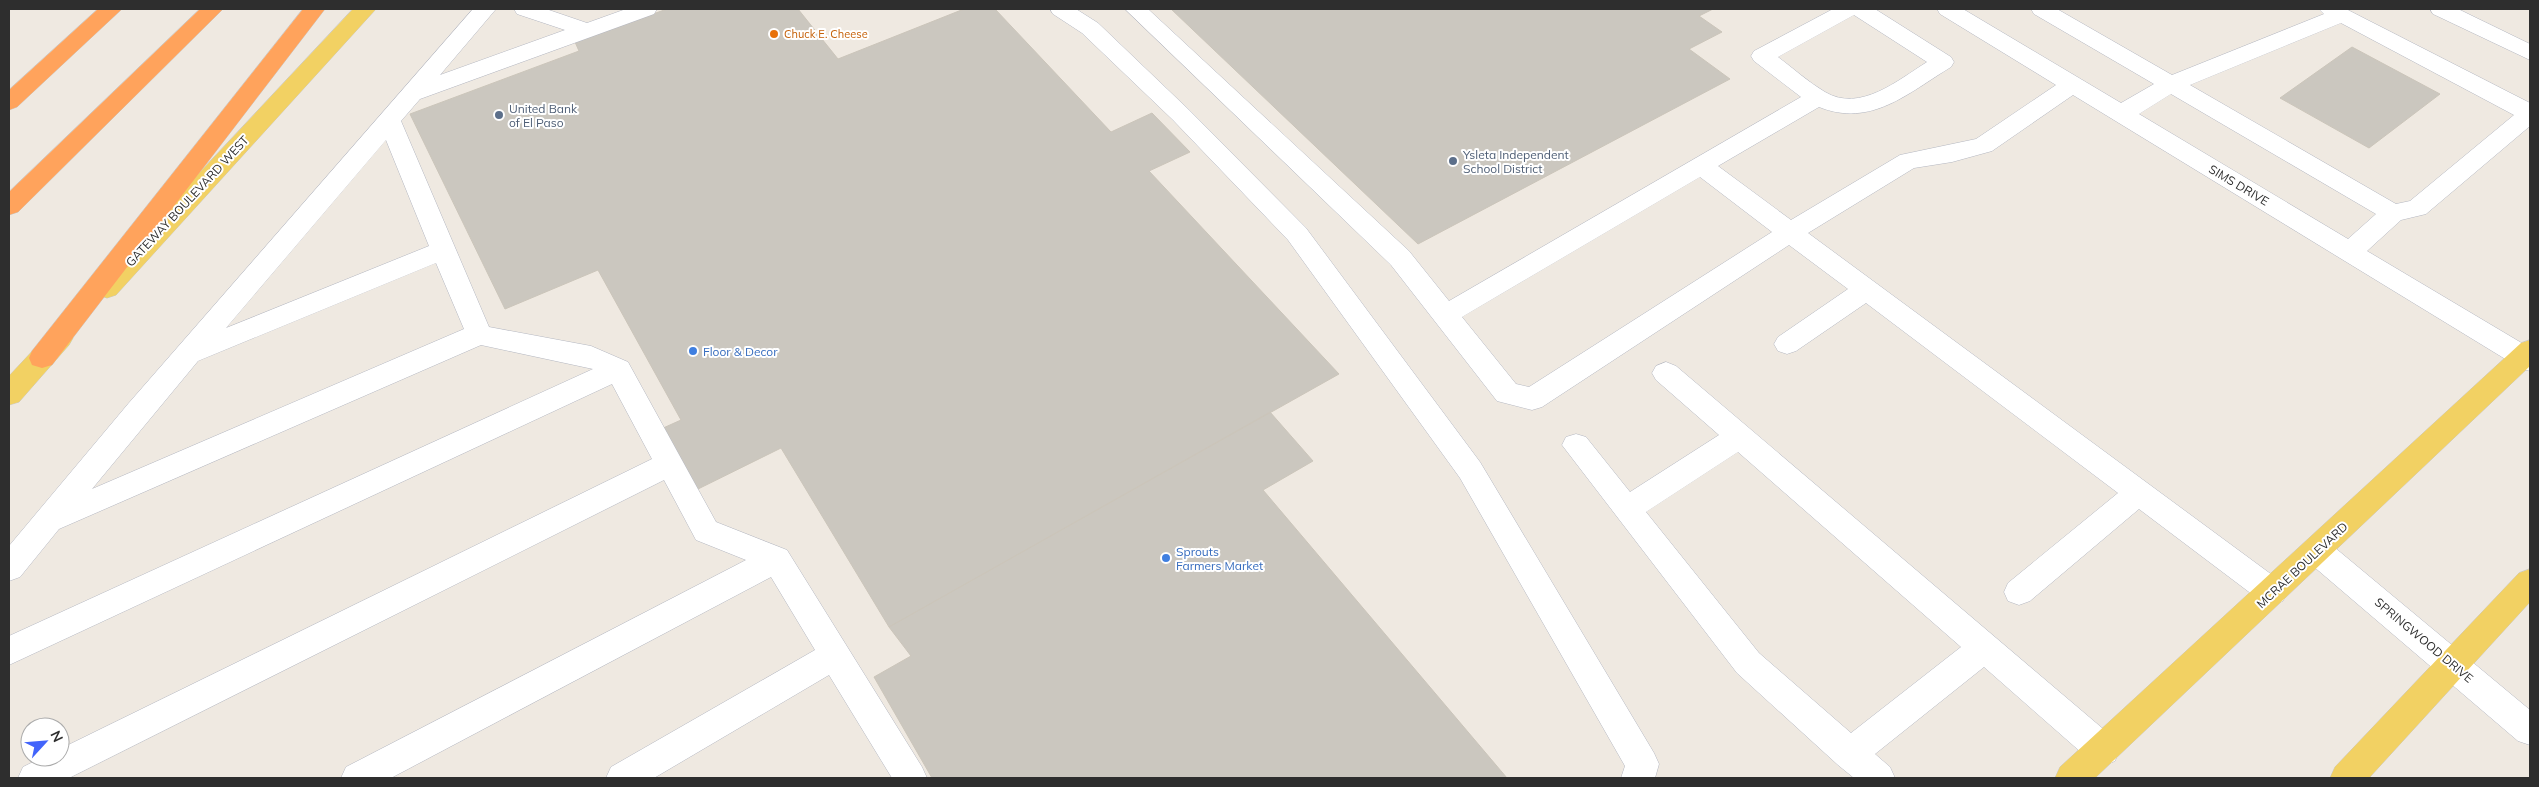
<svg xmlns="http://www.w3.org/2000/svg" width="2539" height="787" font-family="Mulish,sans-serif">
<style>
.building{fill:#cbc7bf;stroke:#cbc5ba}
.lines{fill:none;stroke-linecap:round;stroke-linejoin:round}
.minor-casing{stroke:#b4b7c1;stroke-width:1}
.major-casing{stroke:#c9c9c9;stroke-width:1}
.highway-casing{stroke:#c9c9c9;stroke-width:1}
.minor{fill:#fff;fill-rule:evenodd}
.major{fill:#f2d163;fill-rule:evenodd}
.highway{fill:#ffa35c;fill-rule:evenodd}
.food-dot{fill:#e8710a;stroke:#fff;stroke-width:2}
.service-dot{fill:#5c6f8a;stroke:#fff;stroke-width:2}
.shop-dot{fill:#3f7fe0;stroke:#fff;stroke-width:2}
.labels{text-anchor:middle;dominant-baseline:central;stroke-width:4;stroke-linejoin:round;paint-order:stroke}
.far-food-label{font-size:11px;fill:#c56008;stroke:#fff;text-anchor:start}
.service-label{font-size:12px;fill:#4e5e75;stroke:#fff;text-anchor:start}
.street-label{font-size:12px;fill:#2e2e2e;stroke:#fff}
.shop-label{font-size:12px;fill:#366cbe;stroke:#fff;text-anchor:start}
</style>
<rect width="100%" height="100%" fill="#efe9e1"/>
<path class="building" d="M667,9H798L838,59L964,9H995L1111,132L1152,113L1190,152L1149,171L1339,374L889,627L781,448L694,491L661,429L681,420L598,270L505,309L410,114L579,51L575,42Z
M1171,9H1713L1699,16L1722,32L1689,49L1730,79L1418,244Z
M2352,47L2440,94L2369,148L2280,98Z
M1270,412L1313,461L1263,490L1507,778H932L874,677L911,656L889,627Z"/>
<g class="lines">
<g class="minor-casing">
<path id="minor" d="M473,9H496L440,75L565,30L517,14L514,9H546L587,23L626,9H657L654,14L420,99L401,121L489,327L591,346L628,362L716,522L787,550L922,767L927,778H892L829,675L654,778H606L611,767L815,650L771,577L391,778H341L346,767L746,560L696,540L664,480L69,778H18L23,767L43,757H60V749L652,459L612,384L9,665V636L593,369L481,345L59,529L20,577L9,581V546L128,404ZM386,140L429,246L226,328ZM436,263L464,329L92,489L198,361Z
M1050,9H1076L1098,23L1189,110L1306,228L1480,462L1654,753L1659,764L1655,778H1621L1625,766L1460,478L1288,240L1173,120L1082,33L1053,14Z
M1125,9H1148L1409,251L1449,301L1801,97L1754,61L1751,56L1754,51L1833,9H1875L1951,57L1954,62L1951,67C1908,93 1871,128 1819,107L1718,166L1791,220L1900,155L1976,139L2056,85L1940,14L1937,9H1963L2121,103L2154,84L2034,14L2031,9H2057L2172,75L2324,14L2319,9H2346L2530,103V126L2426,214L2401,220L2367,251L2530,348V371L2520,368L2073,95L1992,151L1952,162L1914,168L1808,233L2283,583L2287,592L2283,601L2272,605L2261,601L2139,509L2030,601L2019,605L2008,601L2004,592L2008,583L2118,493L1866,303L1796,351L1787,354L1778,351L1774,344L1778,337L1848,289L1789,245L1542,407L1532,410L1497,401L1391,265ZM1854,15L1927,62C1898,80 1860,113 1825,92C1808,82 1793,68 1778,57ZM2341,23L2514,115L2410,201L2396,204L2190,85ZM2171,94L2376,214L2348,239L2139,114ZM1700,177L1772,232L1529,387L1516,384L1462,317Z
M2430,9H2458L2530,44V60L2433,14Z
M1666,362L1676,366L2115,739L2119,750L2115,761L2103,766L2091,761L1984,667L1875,754L1890,767L1895,778H1854L1838,765L1737,673L1562,445L1566,437L1576,434L1586,437L1630,492L1719,435L1656,380L1652,373L1656,366ZM1738,452L1961,647L1851,733L1759,653L1646,512Z
M2317,538L2328,542L2530,710V745L2518,741L2306,560L2302,551L2306,542Z"/>
</g>
<g class="major-casing">
<path id="major" d="M353,9H376L116,295L107,298L98,295L94,288L98,281Z
M60,328L69,331L73,338L69,345L19,402L9,405V376L51,331Z
M2530,340V366L2095,778H2055L2060,767L2521,343Z
M2530,569V602L2369,778H2330L2335,767L2519,573Z"/>
</g>
<g class="highway-casing">
<path id="highway" d="M98,9H122L17,107L9,110V90Z
M200,9H223L18,212L9,215V192Z
M303,9H325L52,365L42,368L32,365L29,358L32,351Z"/>
</g>
<use href="#minor" class="minor"/>
<use href="#major" class="major"/>
<use href="#highway" class="highway"/>
</g>
<circle class="food-dot" cx="774" cy="34" r="5"/>
<g class="service-dot">
<circle cx="499" cy="115" r="5"/>
<circle cx="1453" cy="161" r="5"/>
</g>
<g class="shop-dot">
<circle cx="693" cy="351" r="5"/>
<circle cx="1166" cy="558" r="5"/>
</g>
<g class="labels">
<g class="far-food-label">
<text x="784" y="34">Chuck E. Cheese</text>
</g>
<g class="service-label">
<text x="509" y="108">United Bank<tspan x="509" dy="14">of El Paso</tspan></text>
<text x="1463" y="154">Ysleta Independent<tspan x="1463" dy="14">School District</tspan></text>
</g>
<g class="street-label">
<text transform="translate(2239 185) rotate(31)">SIMS DRIVE</text>
<text transform="translate(187 201) rotate(-47)">GATEWAY BOULEVARD WEST</text>
<text transform="translate(2302 565) rotate(-43)">MCRAE BOULEVARD</text>
<text transform="translate(2424 640) rotate(40)">SPRINGWOOD DRIVE</text>
</g>
<g class="shop-label">
<text x="703" y="351">Floor &amp; Decor</text>
<text x="1176" y="551">Sprouts<tspan x="1176" dy="14">Farmers Market</tspan></text>
</g>
</g>
<rect width="2539" height="787" fill="none" stroke="#2e2e2e" stroke-width="20"/>
<g transform="translate(45 742) rotate(64)"><circle r="24" fill="#ffffff" stroke="#ababab"/>
<path d="M0-4L9 19L0 12L-9 19Z" fill="#4264fb"/>
<text y="-8" font-size="14" font-weight="bold" text-anchor="middle" fill="#2e2e2e">N</text>
</g>
</svg>
